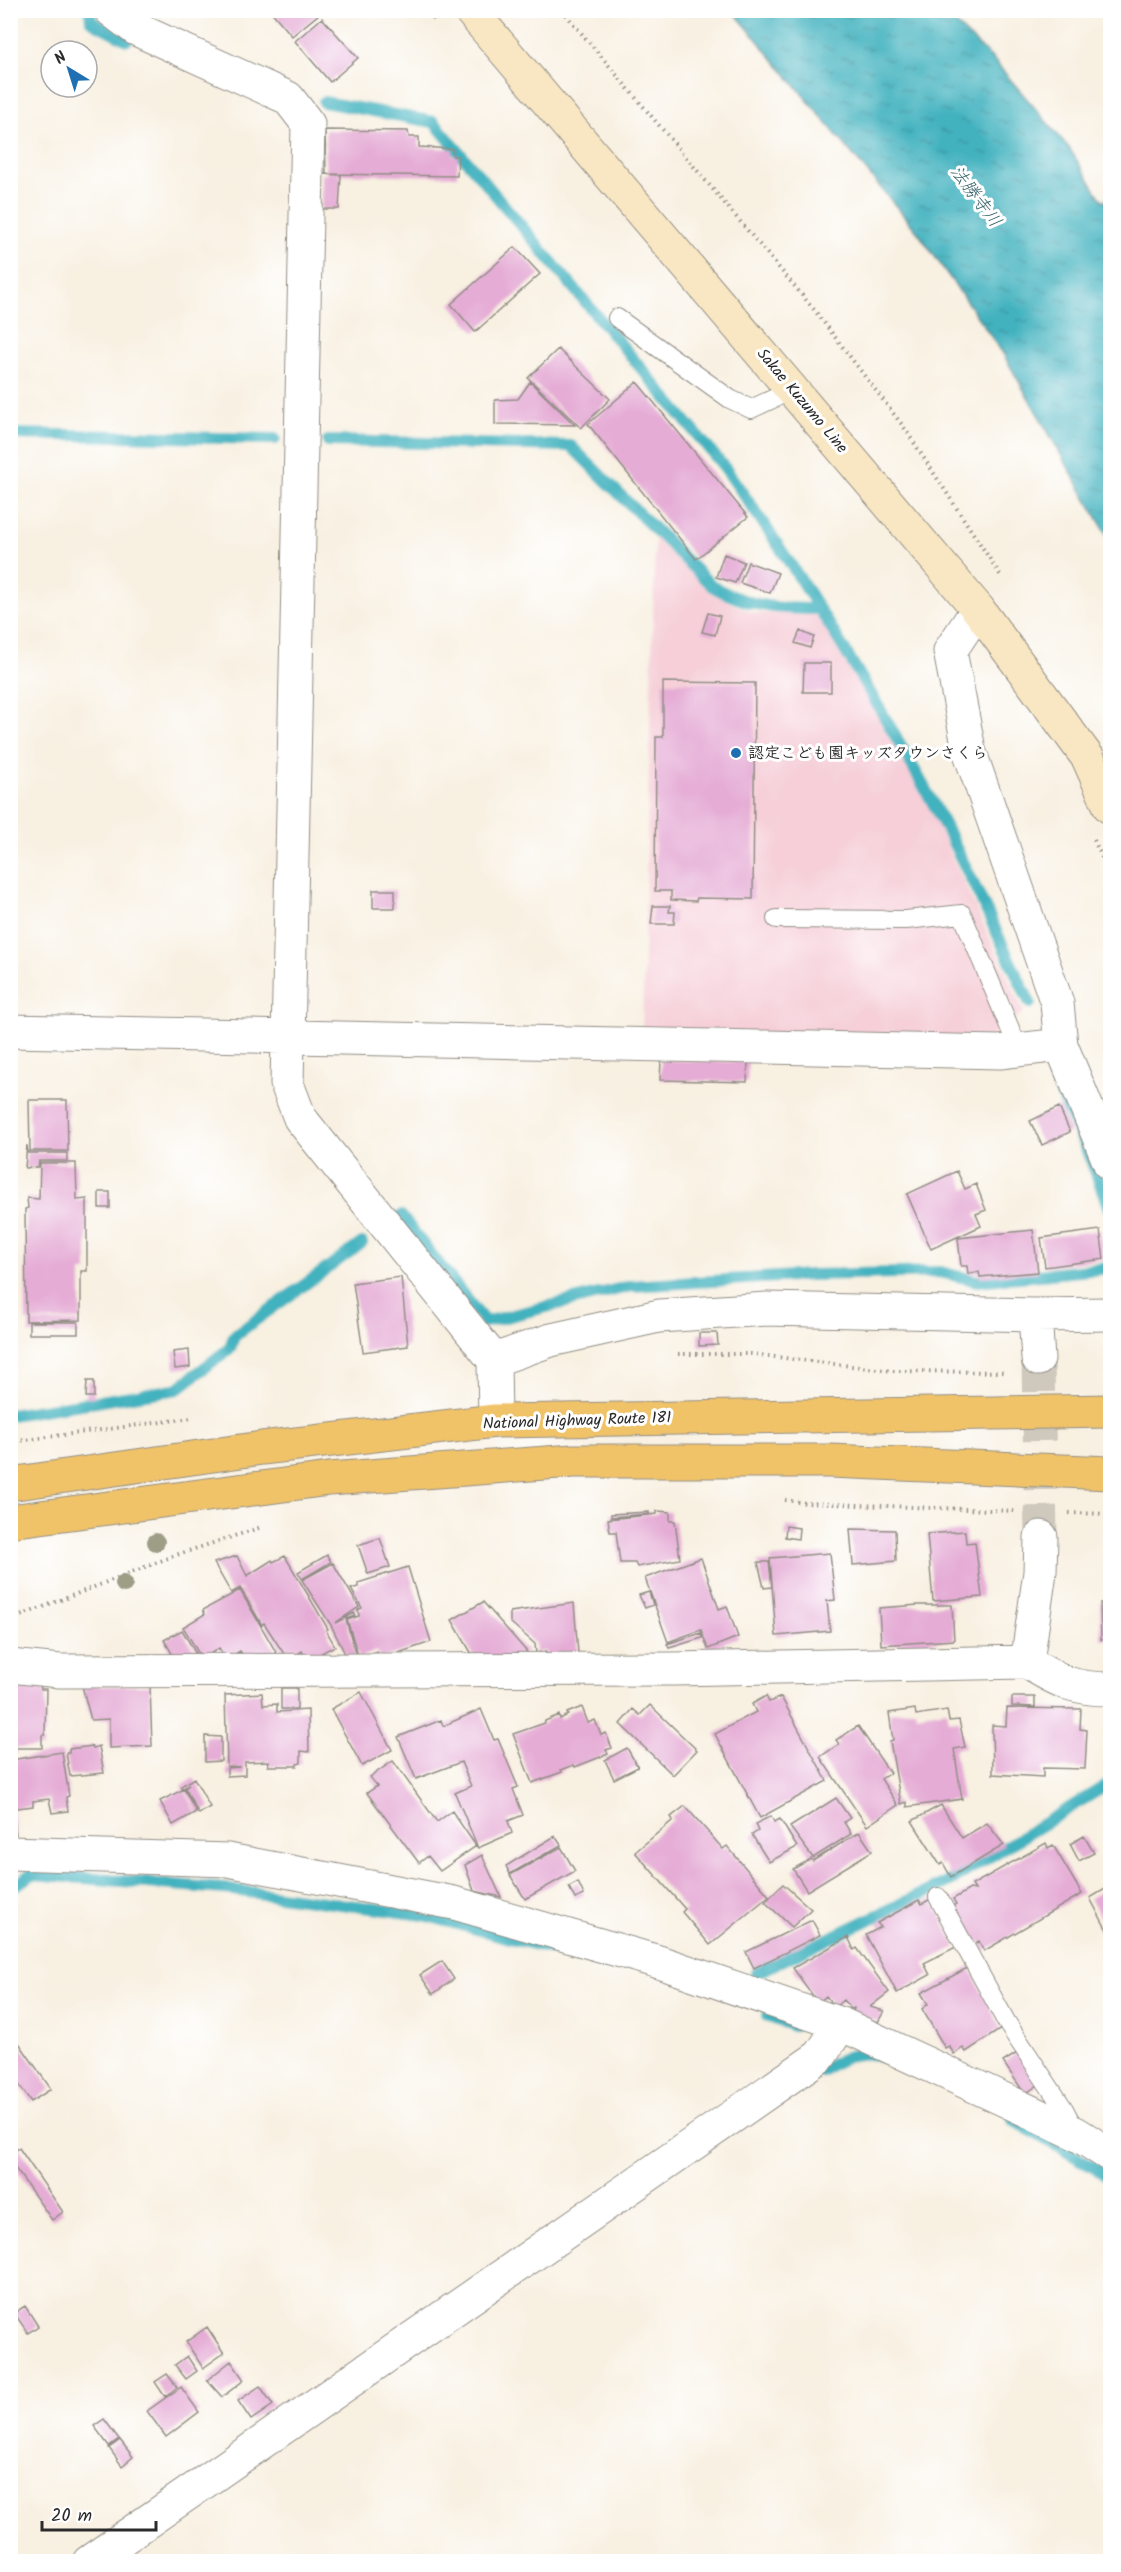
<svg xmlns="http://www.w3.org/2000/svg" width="1121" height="2572" font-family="Kalam,'Klee One',sans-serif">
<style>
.built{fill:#f6cfd8}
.water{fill:url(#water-ripples);stroke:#376e75;stroke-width:1.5}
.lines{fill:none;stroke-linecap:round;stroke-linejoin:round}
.stream{stroke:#43b2bf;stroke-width:12}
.building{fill:#e5acd5}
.minor-tunnel{stroke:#cfc9bd;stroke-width:33;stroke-dasharray:33 16;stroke-linecap:butt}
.service-casing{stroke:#928e86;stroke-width:20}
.minor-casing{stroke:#928e86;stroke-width:35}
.secondary-casing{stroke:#928e86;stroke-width:35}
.trunk-casing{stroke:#928e86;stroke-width:35}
.path{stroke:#928e86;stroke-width:4;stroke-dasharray:1.5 4.5;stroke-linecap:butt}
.service{stroke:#fff;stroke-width:18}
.minor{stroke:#fff;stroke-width:33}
.secondary{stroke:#f9e7c3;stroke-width:33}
.trunk{stroke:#f1c369;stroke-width:33}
.tree{fill:#9e9e87}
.poi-dot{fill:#1f6fb2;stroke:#fff;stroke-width:2}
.labels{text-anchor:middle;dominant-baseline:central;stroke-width:6;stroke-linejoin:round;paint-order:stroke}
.street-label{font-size:16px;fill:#2b2b2b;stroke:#fff}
.poi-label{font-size:16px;font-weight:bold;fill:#2b2b2b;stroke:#fff;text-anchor:start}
.water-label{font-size:18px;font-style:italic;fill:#356166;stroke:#fff}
</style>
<defs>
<pattern id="water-ripples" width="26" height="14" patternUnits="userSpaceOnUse" patternTransform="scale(1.5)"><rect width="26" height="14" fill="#43b2bf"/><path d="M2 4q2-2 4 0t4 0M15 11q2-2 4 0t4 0" fill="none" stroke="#38919b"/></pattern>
</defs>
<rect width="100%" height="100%" fill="#fff"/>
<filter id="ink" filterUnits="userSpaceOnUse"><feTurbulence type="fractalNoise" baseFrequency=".0167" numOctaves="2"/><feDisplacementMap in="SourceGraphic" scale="12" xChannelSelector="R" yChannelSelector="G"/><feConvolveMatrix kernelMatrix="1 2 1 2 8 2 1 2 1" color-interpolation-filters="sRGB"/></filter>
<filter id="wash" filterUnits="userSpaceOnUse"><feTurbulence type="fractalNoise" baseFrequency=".008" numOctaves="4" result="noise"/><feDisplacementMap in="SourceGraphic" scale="24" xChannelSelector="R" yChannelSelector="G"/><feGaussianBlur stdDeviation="1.35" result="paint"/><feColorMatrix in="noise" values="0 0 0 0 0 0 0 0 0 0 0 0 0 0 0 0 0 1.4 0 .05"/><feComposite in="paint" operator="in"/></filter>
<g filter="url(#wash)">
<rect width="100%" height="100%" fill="#f8f0e1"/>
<path class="built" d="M655,538L709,591L734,604L754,613L816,615L846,657L920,787L1024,1012L986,1040L642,1034Z"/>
<path class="water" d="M733,11H942L992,58L1069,148L1100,197L1104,201L1110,198V540L1002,352L919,234Z"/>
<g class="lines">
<path class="stream" d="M90,10L91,21L127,40
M324,102L434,122L725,468C797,569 862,675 922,783C962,855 995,930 1030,1003
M10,434L275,439
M328,441L571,446L712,586C749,607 776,609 818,609
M1053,1075L1091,1160L1110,1211
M401,1216L485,1322L631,1286L811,1275L940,1272L977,1281L1110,1268
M10,1415L177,1389L230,1348L234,1336L362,1243
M10,1889L32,1874L225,1889L424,1915L608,1964
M756,1973L952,1880L1110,1783
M767,2016L794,2026
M822,2071C839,2059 862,2048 881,2057
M1013,2120L1110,2177"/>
</g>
<g id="blocks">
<path class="building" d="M270,10H316L319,14L292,36Z
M322,18L358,58L330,82L295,41Z
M325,130L408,131L409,137H419V147L453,149V156H458L457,176L326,174Z
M322,174L341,175L339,209H321Z
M515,247L540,274L475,332L451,304Z
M558,349L610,399L581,428L528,378Z
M530,382L575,425L495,424V400L518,399Z
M637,382L748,517L696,559L588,424Z
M724,554L744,562L735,583L716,577Z
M748,562L778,573L770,593L740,583Z
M708,613L720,616L715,635L702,632Z
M800,631L814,637L810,648L795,643Z
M804,663H831V692H803Z
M663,682L755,683L753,899L697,898L696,901L671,900V891H655L656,737H663Z
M373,890H395V908H373Z
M653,906H670L669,912H675L674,924H651Z
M661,1060L748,1062L747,1082L660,1080Z
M29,1100H67L68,1151H30Z
M1059,1107L1070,1132L1042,1145L1030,1121Z
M27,1145L28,1153H67V1161H39L38,1167L25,1168Z
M40,1163H76L77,1200L87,1199V1271H81V1320L26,1321L25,1209L28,1208L27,1198L39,1199Z
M957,1171L965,1189L976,1184L986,1210L976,1214L981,1226L931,1249L907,1194Z
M99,1192H110V1208H99Z
M1033,1230L1038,1272L980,1277L979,1272L968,1274L967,1266H961L958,1238Z
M1100,1230L1104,1259L1045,1267L1041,1238Z
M401,1277L408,1346L363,1352L353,1283Z
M29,1322H78V1334H29Z
M699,1333H717L718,1345L699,1346Z
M189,1350L190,1367L175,1369L173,1352Z
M87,1381H94V1397H86Z
M657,1511L670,1512V1521H675L680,1559L637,1567L635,1563H620L616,1532H610L608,1519L657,1514Z
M649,1512V1514L611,1517V1514Z
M786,1526L799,1528L798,1539L785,1537Z
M850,1529L895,1530L896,1561L853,1565Z
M965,1531L966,1543L975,1542L982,1597L933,1601L927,1534Z
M380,1538L390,1567L368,1574L358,1545Z
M830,1553L835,1600L827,1601L830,1631L776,1636L770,1558Z
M327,1555L331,1562L302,1579L298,1572Z
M237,1556L247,1576L272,1560L273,1562L285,1556L328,1629L326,1630L335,1646L308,1660L302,1651L288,1660L264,1623L262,1625L240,1588L231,1593L214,1563Z
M701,1558L719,1609L727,1606L738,1637L708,1649L701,1630L668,1642L645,1578Z
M1107,1560H1110V1639L1101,1640L1100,1603L1108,1602Z
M758,1562H769L772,1587L764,1588Z
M333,1563L359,1607L335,1623L354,1613L355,1616L346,1619L356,1656L348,1660L331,1625L302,1580Z
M408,1567L431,1642L380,1659L377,1651L359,1658L347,1620L359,1616L358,1610L362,1608L351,1589L358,1587V1583Z
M240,1590L280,1659L247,1660L240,1651L226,1659L219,1648L202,1659L183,1627L205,1614L203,1610Z
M649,1592L653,1605L645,1608L639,1595Z
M483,1602L527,1652L506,1662L476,1661L452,1620Z
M574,1603L578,1653L546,1656V1651L536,1653L535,1644L510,1622V1612Z
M919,1605H952L954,1640L881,1645L879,1608Z
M182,1630L198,1657H174L164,1640Z
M701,1633L702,1638L669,1648L667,1644Z
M10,1683L40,1684L41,1689H46L45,1735H42V1748H16L15,1758H10Z
M82,1686H150L152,1746L109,1748V1719L91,1720Z
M281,1688H297V1709H281Z
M361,1692L392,1750L362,1766L331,1709Z
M262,1693L263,1705L277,1704V1712L308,1710L309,1752L301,1751V1763L297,1764V1766H268L269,1761L245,1762V1775L227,1776V1768L240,1767L227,1766L225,1695Z
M766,1696L769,1702L781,1697L827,1781L760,1818L715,1734L756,1712L752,1704Z
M1012,1697H1035V1707L1012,1706Z
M650,1705L697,1750L673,1775L620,1724L633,1709L640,1715Z
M582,1707L588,1723L595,1720L601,1735L606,1733L612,1748L606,1750L608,1754L575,1767L574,1765L561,1770L562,1772L532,1783L513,1734L545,1723V1721L559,1715L560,1719L568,1715L567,1713Z
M1007,1708L1081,1709L1080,1729L1087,1730L1085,1769L1043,1768V1777L993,1774L992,1725L1006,1726Z
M481,1709L494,1740L498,1739L518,1787L513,1789L523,1815L508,1821L512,1833L478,1848L455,1793L471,1786L461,1762L416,1779L398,1737L441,1720L443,1726Z
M915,1709L916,1715L947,1710L949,1721L959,1720L965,1747L954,1749L962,1799L907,1807V1802L901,1804L890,1741L893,1740L889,1713Z
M858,1726L890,1773L881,1779L898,1805L867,1826L820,1757L839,1744L836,1740Z
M205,1736L221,1737V1761L205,1762Z
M92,1746L93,1748L99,1746L104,1773L70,1776L66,1753H69V1749Z
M627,1748L638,1767L614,1779L605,1760Z
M62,1752L69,1796L66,1797L68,1811L52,1813L49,1799L33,1801V1806L10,1809V1760Z
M393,1761L437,1822L452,1811L476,1846L440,1871L428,1856L419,1863L367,1793L377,1786L370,1777Z
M194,1778L210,1807L199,1814L185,1788L189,1785L182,1789L181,1786Z
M184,1789L196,1812L173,1825L160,1801Z
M836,1798L850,1818L844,1822L851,1834L813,1858L790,1827Z
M941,1805L962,1838L987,1823L1004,1845L951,1877L943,1863L940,1865L912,1821Z
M685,1806L723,1849L727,1846L769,1896L710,1945L682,1912L685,1909L635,1852L673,1820L671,1817Z
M10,1810H13L16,1834L10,1833Z
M771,1816L774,1822L780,1819L797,1847L769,1862L752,1835L758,1831L755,1824Z
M859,1832L872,1851L807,1891L793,1869L811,1859L813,1861Z
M555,1836L561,1845L510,1874L506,1866Z
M1084,1836L1094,1853L1079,1861L1070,1844Z
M1046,1843L1048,1848L1053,1845L1082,1894L984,1951L979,1941L974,1944L953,1906L956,1904L953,1899L970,1889L975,1890L972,1885Z
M561,1847L575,1871L525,1899L510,1875Z
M482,1855L501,1897L474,1891L465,1865Z
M578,1882L584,1895L575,1899L569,1887Z
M783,1884L811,1909L792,1927L765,1902Z
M1110,1886V1936L1090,1898Z
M932,1898L956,1947L924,1963L930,1975L897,1993L866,1935L881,1927L877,1923L919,1900L922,1904Z
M812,1920L820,1935L754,1968L746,1952Z
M848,1937L854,1950L857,1948L889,1992L870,2007L884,2011L878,2022L853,2014L854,2008L851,2009L843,2000L835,2007L826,1996L818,2003L793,1968Z
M442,1961L454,1979L433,1994L420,1975Z
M969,1967L1001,2029L966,2052L963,2048L954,2054L949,2046L945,2048L922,2009L928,2004L921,1993Z
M10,2030L51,2089L31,2102L10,2072Z
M1017,2053L1038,2085L1025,2094L1003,2062Z
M19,2148L63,2212L52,2220L10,2161V2154Z
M25,2306L38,2326L28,2333L14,2313Z
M207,2327L224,2353L203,2368L186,2342Z
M187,2356L197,2371L186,2379L175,2365Z
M231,2361L244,2380L222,2397L207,2380Z
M167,2374L177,2387L165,2397L155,2382Z
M260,2386L273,2405L251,2420L238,2401Z
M181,2387L199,2412L166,2437L147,2411Z
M104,2419L119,2439L109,2446L94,2426Z
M120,2440L133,2457L122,2466L109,2448Z"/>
</g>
</g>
<g filter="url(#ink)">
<use href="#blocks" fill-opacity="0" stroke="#928e86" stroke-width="1.5"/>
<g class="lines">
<path class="minor-tunnel" d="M1038,1359L1041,1537"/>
<g class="service-casing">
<path id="service" d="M617,318L730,399L751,409L792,390
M776,919L906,920L962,914L1019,1050
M938,1897L1007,2023L1064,2109L1075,2130"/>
</g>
<g class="minor-casing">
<path id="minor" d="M111,10L136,29L288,98L308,124L287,1084L300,1118L494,1360L495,1421
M10,1031L1000,1052L1061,1045L1057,1003L969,750L950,651L978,609
M1061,1045L1110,1164
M1035,1315L1038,1359
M494,1360L551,1340L659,1316L767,1309L1035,1315L1110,1314
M1027,1662L1040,1572L1041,1537
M10,1666L60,1671L674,1669L1027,1662C1058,1681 1073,1689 1110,1689
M10,1853L228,1860L454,1903L659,1962L841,2024L1033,2113L1077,2134L1110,2155
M89,2562L820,2056L841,2024"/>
</g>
<g class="secondary-casing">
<path id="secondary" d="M470,10L978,609L1088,758L1110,807"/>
</g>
<g class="trunk-casing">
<path id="trunk" d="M10,1484L262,1448L495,1421L1110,1411
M10,1521L329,1479L573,1461H830L1110,1473"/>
</g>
<path class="path" d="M426,10L434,20
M562,10L812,307L903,426L1001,576
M1094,840L1110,875
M678,1354H751L893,1371L1006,1372
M10,1442L192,1418
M785,1500L806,1503L1017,1511
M1069,1513L1110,1514
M10,1620L173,1556L262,1527"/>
<use href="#service" class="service"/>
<use href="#minor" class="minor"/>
<use href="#secondary" class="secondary"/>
<use href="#trunk" class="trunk"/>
</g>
<g class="tree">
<circle cx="156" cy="1542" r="9"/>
<circle cx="124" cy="1584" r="9"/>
</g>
</g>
<circle class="poi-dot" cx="736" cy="753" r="6"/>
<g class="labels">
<g class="street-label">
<text transform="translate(802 401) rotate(50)">Sakae Kuzumo Line</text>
<text transform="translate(577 1421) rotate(-2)">National Highway Route 181</text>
</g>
<g class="poi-label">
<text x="748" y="753">認定こども園キッズタウンさくら</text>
</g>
<g class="water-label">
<text transform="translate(975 197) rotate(53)">法勝寺川</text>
</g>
</g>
<rect width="1121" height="2572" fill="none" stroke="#fff" stroke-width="36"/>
<g transform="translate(69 69) rotate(322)"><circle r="28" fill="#ffffff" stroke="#aaaaaa" stroke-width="1.5"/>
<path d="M0-4.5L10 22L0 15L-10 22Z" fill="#1f6fb2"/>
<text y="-9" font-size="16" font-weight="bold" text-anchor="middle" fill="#2b2b2b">N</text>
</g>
<path d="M42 2521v9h114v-9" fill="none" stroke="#2b2b2b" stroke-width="3"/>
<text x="51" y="2521" font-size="18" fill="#2b2b2b" stroke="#ffffff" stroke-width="4.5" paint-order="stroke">20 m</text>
</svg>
